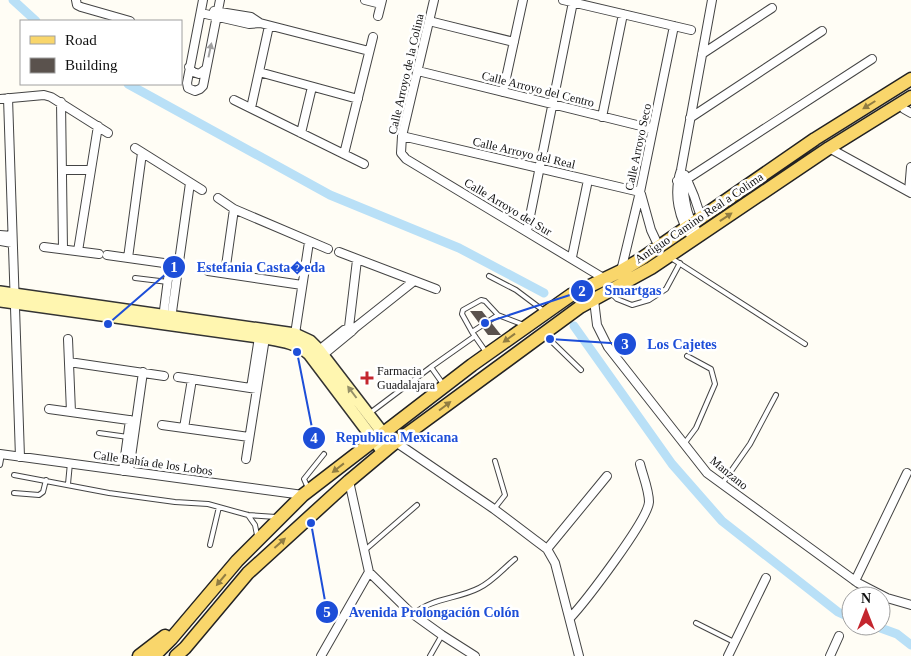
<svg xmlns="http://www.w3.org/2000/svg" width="911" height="656" font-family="'Times New Roman',serif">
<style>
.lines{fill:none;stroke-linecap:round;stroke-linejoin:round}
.canal{stroke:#b9e0f7;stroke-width:9}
.building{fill:#5a524d}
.lane-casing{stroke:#444;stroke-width:6}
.street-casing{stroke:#444;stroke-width:10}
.secondary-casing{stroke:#333;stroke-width:14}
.primary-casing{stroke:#222;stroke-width:15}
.lane{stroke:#fff;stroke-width:4}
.street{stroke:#fff;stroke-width:8}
.secondary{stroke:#fff6b0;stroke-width:11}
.primary{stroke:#f9d66b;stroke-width:12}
.oneway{fill:#a0a0a0}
.oneway2{fill:#917d42}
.oneway3{fill:#948f68}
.poi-dot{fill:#c4262e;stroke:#fff;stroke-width:2}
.labels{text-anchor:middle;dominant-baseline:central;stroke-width:5;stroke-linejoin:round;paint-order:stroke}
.street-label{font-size:12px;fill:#111;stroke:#fff}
.poi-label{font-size:12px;fill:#111;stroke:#fff;text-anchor:start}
.leader{fill:none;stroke:#1d4ed8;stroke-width:2}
.callout-dot{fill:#1d4ed8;stroke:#fff;stroke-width:2}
.mark-label{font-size:15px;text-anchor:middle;font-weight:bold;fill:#fff}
.callout-label{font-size:14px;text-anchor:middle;font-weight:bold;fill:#1d4ed8;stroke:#fff;stroke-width:5;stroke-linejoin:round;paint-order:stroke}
</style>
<rect width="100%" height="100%" fill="#fffdf5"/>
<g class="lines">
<path class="canal" d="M13,0L36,21
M128,84L330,195L459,248L544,293
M574,326L672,464L722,521L838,612L851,618
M875,626L897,634L911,645"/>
</g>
<path class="building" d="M470,311H482L501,335H488Z"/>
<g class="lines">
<g class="lane-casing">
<path id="lane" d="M671,258L805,344
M489,276L516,290L544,311
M135,278L168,282
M611,293L617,299L632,305L649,300L666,289L680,263
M472,332L462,314L463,310L481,300L485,301L498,315
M545,335L581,370
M486,352L472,332L498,315L524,325
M431,367L475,336
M370,413L431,367L443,384
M99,433L128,437
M684,444L696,428L715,384L711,369L687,356
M0,465L2,454
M14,475L109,493L175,502L208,504L248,515L276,517
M68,484L70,463
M722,484L750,444L776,395
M308,488L304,479L324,454
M14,493L39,495L43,492L46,480
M494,509L505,495L495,461
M248,515L255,525L257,535
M210,545L219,507
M365,550L417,505
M414,614C431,598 458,599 479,588C492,582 504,568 515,559
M696,623L734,642
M430,656L442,635"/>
</g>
<g class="street-casing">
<path id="street" d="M76,0L77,5L81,7L130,21
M203,0L187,83L188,88L195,91L200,89L203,86L220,0
M365,0L381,4
M434,0L402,136L401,153L406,159L605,279
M563,0L691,30
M214,11L251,17L260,23
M201,13L249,24L260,23L369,51
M378,16L382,0
M429,21L514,42
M702,54L772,8
M189,67L193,72L199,74L206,69
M418,71L653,129
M259,72L358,99
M503,92L523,0
M8,98L20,457
M0,99L44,95L51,97L108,133
M234,100L364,164
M61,102L63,249
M901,103L904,109L911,113
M251,108L269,26
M602,117L623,14
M690,118L822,31
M301,133L312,87
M402,136L640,192
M135,148L202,190
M829,148L911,193
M344,154L373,37
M62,170H91
M685,175L694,196L701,217
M682,177C685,199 685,217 700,235
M677,181L687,179L872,59
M909,191L911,167
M641,194L651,230L659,247
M218,198L234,209L328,249
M527,231L573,2
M0,235L12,236
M694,240C678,220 673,193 681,170L712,0
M0,241L12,243
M44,247L99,254
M78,251L98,126
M339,252L436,289
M107,255L178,265
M572,257L588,180
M128,258L142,153
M208,271L302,285
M621,271L640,192L674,26
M225,273L234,209
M594,300L597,325L608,347L707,473L858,583L887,598L911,605
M163,318L170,264
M171,319L190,183
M351,332L349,327L357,260
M295,334L309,242
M68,339L71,412
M319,350L344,330L352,327
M323,355L351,332L356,327L414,281
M69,362L164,376
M178,377L257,389
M251,388L259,337
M49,409L136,421
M162,425L249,437
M184,428L192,379
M397,443L494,509L535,540L547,549L555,563L579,656
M0,454L303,495
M246,459L265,338
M123,471L130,420
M129,471L143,372
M349,481L369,572L410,612L442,635L475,656
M547,549L607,476
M855,581L907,473
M570,618C585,602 648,520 649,502C649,490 643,476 640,464
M321,656L369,572
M728,656L766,578
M830,656L839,636"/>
</g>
<g class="secondary-casing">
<path id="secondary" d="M0,292L295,334L310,341L319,350L392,445
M0,301L265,338C282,341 297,343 309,354L383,452"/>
</g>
<g class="primary-casing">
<path id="primary" d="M139,656L165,636
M154,656L171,639L237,561L303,495L472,365L571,295L621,271L641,259L815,139L911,79
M176,656L185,648L248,573L349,481L392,445L580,307L651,268L829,148L911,97"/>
</g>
<use href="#lane" class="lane"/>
<use href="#street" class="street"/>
<use href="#secondary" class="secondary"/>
<use href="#primary" class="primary"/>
</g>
<defs><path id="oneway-solid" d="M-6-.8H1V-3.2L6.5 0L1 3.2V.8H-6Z" transform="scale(1.25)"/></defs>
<use class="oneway" href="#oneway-solid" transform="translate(210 50) rotate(-78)"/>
<g class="oneway2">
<use href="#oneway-solid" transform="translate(869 105) rotate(148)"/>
<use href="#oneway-solid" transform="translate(726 217) rotate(-34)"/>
<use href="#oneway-solid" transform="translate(509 338) rotate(144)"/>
<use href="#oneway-solid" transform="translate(445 406) rotate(-37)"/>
<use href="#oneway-solid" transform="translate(338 468) rotate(142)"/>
<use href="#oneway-solid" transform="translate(280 543) rotate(-42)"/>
<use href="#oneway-solid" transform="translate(221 580) rotate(130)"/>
</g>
<use class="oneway3" href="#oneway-solid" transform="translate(352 392) rotate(-127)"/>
<path class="poi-dot" d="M364.5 370.5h5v5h5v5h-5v5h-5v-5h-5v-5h5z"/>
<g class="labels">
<g class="street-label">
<text transform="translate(406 74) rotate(-77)">Calle Arroyo de la Colina</text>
<text transform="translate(538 89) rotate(14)">Calle Arroyo del Centro</text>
<text transform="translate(638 147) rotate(-78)">Calle Arroyo Seco</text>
<text transform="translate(524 153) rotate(13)">Calle Arroyo del Real</text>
<text transform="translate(508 207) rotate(31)">Calle Arroyo del Sur</text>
<text transform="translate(699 218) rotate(-34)">Antiguo Camino Real a Colima</text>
<text transform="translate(153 463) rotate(8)">Calle Bahía de los Lobos</text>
<text transform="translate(729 473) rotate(39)">Manzano</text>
</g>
<g class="poi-label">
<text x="377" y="371">Farmacia<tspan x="377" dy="14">Guadalajara</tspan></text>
</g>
</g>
<path class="leader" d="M108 324L174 267M485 323L582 291M550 339L625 344M297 352L314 438M311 523L327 612"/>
<g class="callout-dot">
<circle cx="108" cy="324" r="5"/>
<circle cx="485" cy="323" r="5"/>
<circle cx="550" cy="339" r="5"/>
<circle cx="297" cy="352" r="5"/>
<circle cx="311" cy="523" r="5"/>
<circle cx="174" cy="267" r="12"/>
<circle cx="582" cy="291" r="12"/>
<circle cx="625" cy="344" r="12"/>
<circle cx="314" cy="438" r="12"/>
<circle cx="327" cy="612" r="12"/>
</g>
<g class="mark-label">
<text x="174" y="272">1</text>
<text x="582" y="296">2</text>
<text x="625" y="349">3</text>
<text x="314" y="443">4</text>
<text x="327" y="617">5</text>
</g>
<g class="callout-label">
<text x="261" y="272">Estefania Casta�eda</text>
<text x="633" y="295">Smartgas</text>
<text x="682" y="349">Los Cajetes</text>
<text x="397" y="442">Republica Mexicana</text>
<text x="434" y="617">Avenida Prolongación Colón</text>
</g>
<rect x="20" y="20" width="162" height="65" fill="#ffffff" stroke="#a0a0a0"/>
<rect x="30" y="36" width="25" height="8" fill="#f9d66b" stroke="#a0a0a0"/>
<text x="65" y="45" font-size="15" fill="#111111">Road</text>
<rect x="30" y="58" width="25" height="15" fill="#5a524d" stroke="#a0a0a0"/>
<text x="65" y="70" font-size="15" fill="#111111">Building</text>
<g transform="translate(866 611)"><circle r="24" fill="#ffffff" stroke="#a0a0a0"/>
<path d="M0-4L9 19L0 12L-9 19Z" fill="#c4262e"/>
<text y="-8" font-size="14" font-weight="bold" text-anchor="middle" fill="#111111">N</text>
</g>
</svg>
